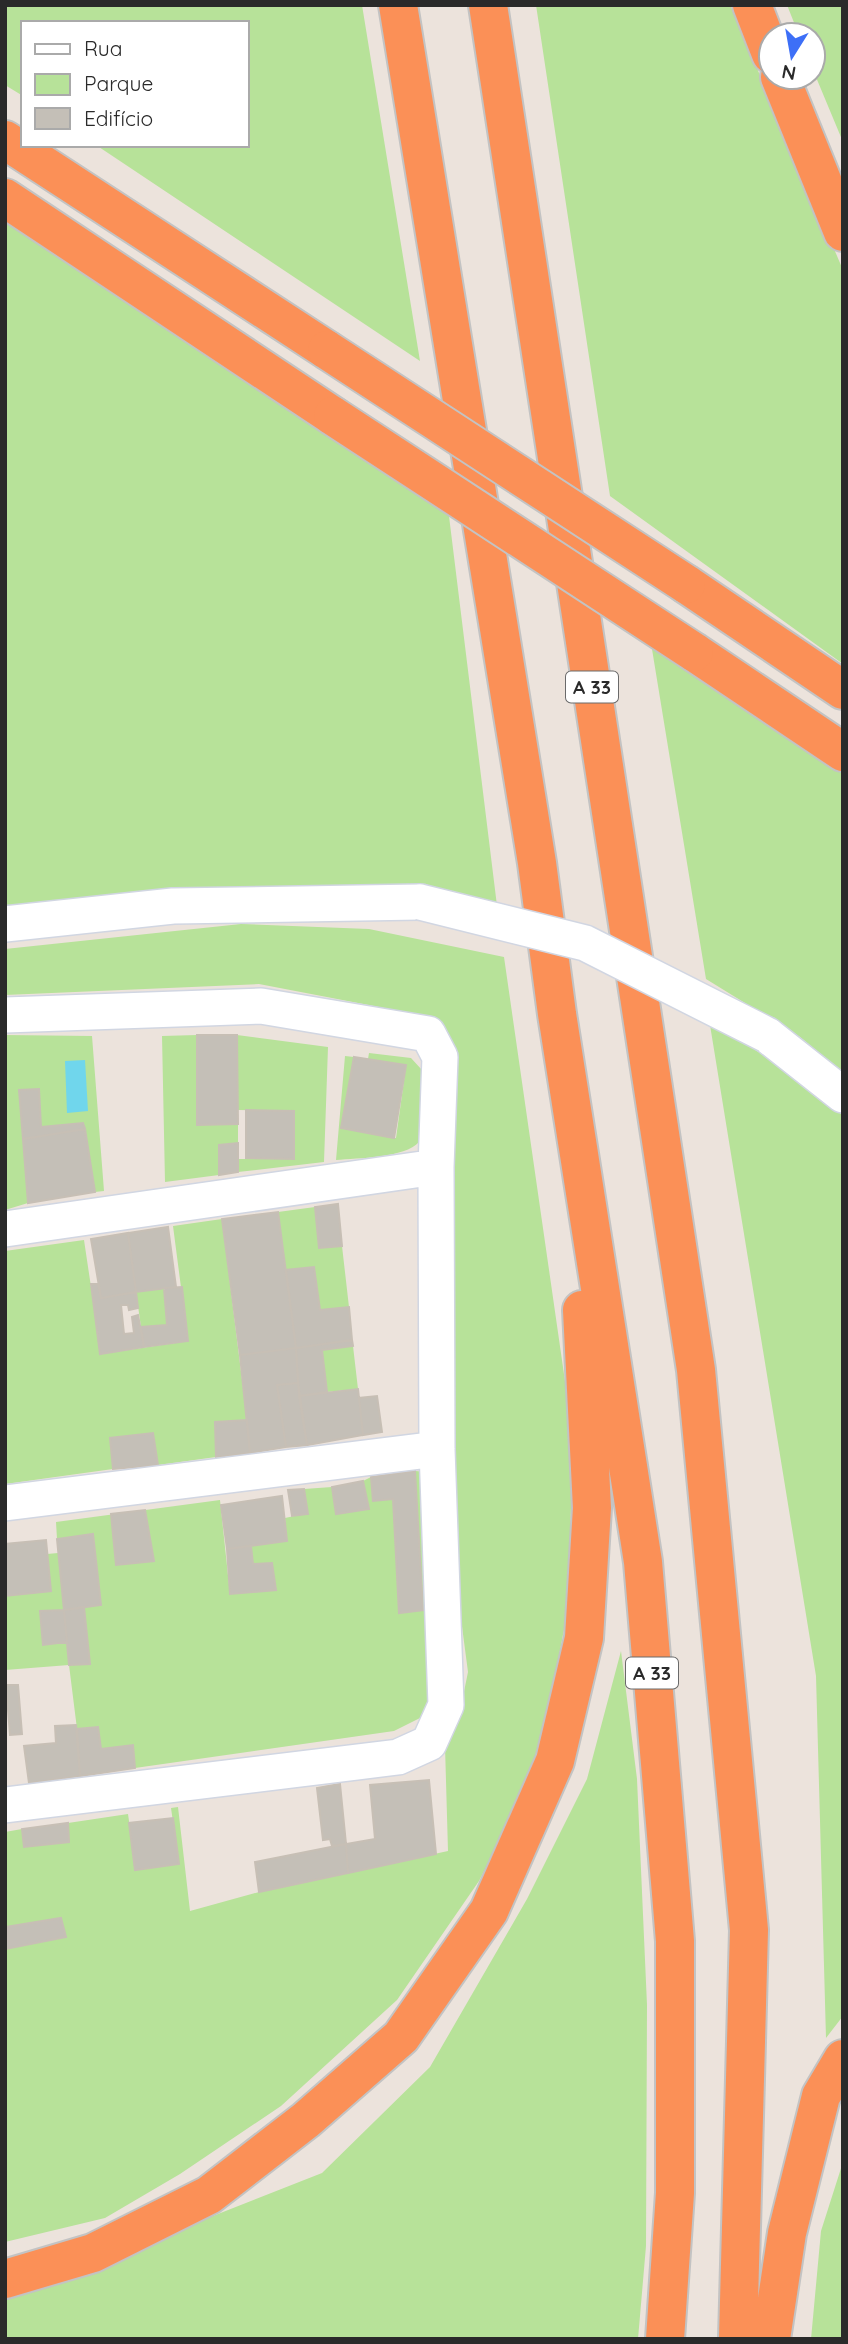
<svg xmlns="http://www.w3.org/2000/svg" width="848" height="2344" font-family="Quicksand,sans-serif">
<style>
.green{fill:#b7e299}
.water{fill:#70d6ec}
.building{fill:#c4bfb7;stroke:#c7bfb5;stroke-width:2}
.lines{fill:none;stroke-linecap:round;stroke-linejoin:round}
.minor-casing{stroke:#d1d6e2;stroke-width:38}
.motorway-casing{stroke:#c3c3c3;stroke-width:42}
.minor{stroke:#fff;stroke-width:35}
.motorway{stroke:#fb9057;stroke-width:38}
.minor-bridge-casing{stroke:#d1d6e2;stroke-width:38;stroke-linecap:butt}
.motorway-bridge-casing{stroke:#c3c3c3;stroke-width:42;stroke-linecap:butt}
.minor-bridge{stroke:#fff;stroke-width:35}
.motorway-bridge{stroke:#fb9057;stroke-width:38}
.labels{text-anchor:middle;dominant-baseline:central;stroke-width:7;stroke-linejoin:round;paint-order:stroke}
.shield{fill:#fff;stroke:#6a6a6a;stroke-width:2}
.shield-label{font-size:19px;font-weight:bold;fill:#2a2a2a}
</style>
<rect width="100%" height="100%" fill="#ece3dc"/>
<path class="green" d="M5,5H362L420,361L96,145H247V23H23V96L5,85Z
M536,5H730L843,270V664L610,496Z
M787,5H843V142L813,70V35H799Z
M5,198L448,508L499,922L420,902L5,924Z
M651,643L843,770V1073L800,1037L706,979Z
M241,924L369,929L504,957L568,1402L572,1482L567,1614L550,1702L531,1771L508,1824L479,1881L397,2000L281,2106L180,2174L105,2218L5,2242V1949L66,1937L60,1918L5,1927V1832L22,1829L25,1847L69,1842L68,1823L128,1814L136,1870L179,1864L171,1808L178,1807L190,1911L259,1892L448,1851L445,1746L458,1721L468,1672L451,1543L442,1028L405,1012L259,984L5,995V949Z
M710,1025L794,1071L843,1116V2016L826,2038L816,1676Z
M5,1035L92,1036L104,1191L95,1192L83,1123L41,1127L39,1090H20L28,1203L5,1210Z
M197,1035V1125L238,1124V1143L219,1145V1175L165,1182L162,1036Z
M237,1035L328,1047L324,1162L238,1172V1159H294V1111L238,1110Z
M369,1053L411,1058L422,1070L419,1142C405,1158 358,1158 336,1160L345,1056L354,1057L341,1128L396,1138L406,1066L368,1059Z
M315,1207L319,1248L342,1246L349,1307L320,1310L314,1268L286,1270L278,1212Z
M222,1219L247,1420L215,1423L216,1457L158,1465L153,1433L110,1438L113,1469L5,1484V1251L84,1240L101,1354L188,1341L173,1226Z
M164,1288L167,1325L141,1327L136,1292Z
M353,1346L358,1389L327,1392L322,1350Z
M415,1471L429,1472L436,1702L420,1718L394,1731L135,1768L133,1745L101,1749L98,1727L77,1729L69,1665L5,1670V1596L51,1591L47,1554L58,1553L64,1610L40,1611L43,1645L84,1607L101,1605L93,1534L57,1539L56,1522L220,1500L230,1594L276,1590L272,1563L253,1564L251,1546L287,1541L285,1518L308,1513L304,1489L332,1487L337,1514L368,1509L363,1481L371,1477L373,1501L393,1499L399,1613Z
M621,1651L637,1779L647,2005L646,2246L638,2339H5V2298L322,2173L430,2067L527,1899L587,1779Z
M843,2162V2339H811L821,2231Z"/>
<path class="water" d="M85,1060L88,1111L67,1113L65,1061Z"/>
<path class="building" d="M197,1035H237L238,1124L197,1125Z
M354,1057L406,1065L394,1138L341,1128Z
M39,1089L41,1127L83,1123L85,1129L23,1139L19,1090Z
M246,1110L294,1111V1159L246,1158Z
M85,1129L95,1192L28,1203L23,1139Z
M238,1143V1172L219,1175V1145Z
M338,1204L342,1246L319,1248L315,1207Z
M278,1212L296,1348L240,1355L222,1219Z
M168,1227L176,1287L136,1292L128,1233Z
M128,1233L136,1292L101,1298L91,1239Z
M314,1267L320,1310L349,1307L352,1340L296,1348L286,1270Z
M91,1284H98L101,1298L136,1292L138,1308L129,1310L128,1305H121L124,1334L134,1333L132,1317L138,1315L144,1347L100,1354Z
M182,1287L188,1341L144,1347L141,1327L167,1325L164,1288Z
M352,1340L353,1346L322,1350L327,1392L299,1396L296,1348Z
M296,1348L298,1383L277,1385L286,1447L250,1453L240,1355Z
M298,1383L307,1445L286,1447L277,1385Z
M358,1389L363,1435L307,1445L299,1396Z
M377,1396L382,1432L363,1435L359,1398Z
M247,1420L250,1453L216,1457L215,1422Z
M153,1433L158,1465L113,1469L110,1438Z
M415,1471L423,1610L399,1613L393,1499L373,1501L371,1477Z
M363,1481L369,1509L336,1514L332,1487Z
M304,1489L308,1514L292,1516L288,1490Z
M282,1496L287,1541L227,1549L221,1505Z
M145,1510L154,1561L116,1565L111,1514Z
M93,1534L101,1605L64,1610L57,1539Z
M46,1540L51,1591L5,1596V1544Z
M251,1546L253,1564L272,1563L276,1590L230,1594L227,1549Z
M84,1607L90,1664L69,1665L64,1610Z
M64,1610L67,1642L43,1645L40,1611Z
M6,1685H18L22,1734L10,1735Z
M76,1725L80,1776L29,1783L24,1746L56,1743L55,1726Z
M98,1727L101,1749L133,1745L135,1768L80,1776L77,1729Z
M429,1780L436,1854L348,1873L346,1844L375,1839L370,1785Z
M340,1784L346,1844L332,1846L330,1839L323,1840L317,1788Z
M173,1818L179,1864L135,1870L129,1823Z
M68,1823L69,1842L24,1847L22,1829Z
M346,1844L348,1873L259,1892L255,1862Z
M61,1918L66,1937L5,1949V1927Z"/>
<g class="lines">
<g class="minor-casing">
<path id="minor" d="M5,924L173,906L420,902
M5,1015L261,1006L428,1034L440,1057L436,1167L437,1449L446,1705L429,1743L398,1757L5,1805
M767,1035L843,1095
M5,1229L436,1167
M5,1503L437,1449"/>
</g>
<g class="motorway-casing">
<path id="motorway" d="M398,5L537,863L557,1014L643,1562L675,1941V2193L665,2339
M488,5L696,1370L749,1930L738,2339
M752,5L771,54
M780,77L843,232
M5,140L327,350
M5,198L333,416
M686,584L843,690
M694,652L843,752
M5,2279L93,2253L209,2195L306,2120L401,2037L489,1911L555,1761L584,1638L592,1508L582,1310
M771,2339L787,2233L821,2096L843,2059"/>
</g>
<use href="#minor" class="minor"/>
<use href="#motorway" class="motorway"/>
<g class="minor-bridge-casing">
<path id="minor-bridge" d="M420,902L585,943L767,1035"/>
</g>
<g class="motorway-bridge-casing">
<path id="motorway-bridge" d="M327,350L686,584
M333,416L694,652"/>
</g>
<use href="#minor-bridge" class="minor-bridge"/>
<use href="#motorway-bridge" class="motorway-bridge"/>
</g>
<g class="labels">
<g class="shield">
<rect x="566" y="671.5" width="52" height="31" rx="5"/>
<rect x="626" y="1657.5" width="52" height="31" rx="5"/>
</g>
<g class="shield-label">
<text x="592" y="687">A 33</text>
<text x="652" y="1673">A 33</text>
</g>
</g>
<rect width="848" height="2344" fill="none" stroke="#2a2a2a" stroke-width="14"/>
<rect x="21" y="21" width="228" height="126" fill="#ffffff" stroke="#aaaaaa" stroke-width="2"/>
<rect x="35" y="44" width="35" height="10" fill="#ffffff" stroke="#aaaaaa" stroke-width="2"/>
<text x="84" y="56" font-size="21" fill="#2a2a2a">Rua</text>
<rect x="35" y="74" width="35" height="21" fill="#b7e299" stroke="#aaaaaa" stroke-width="2"/>
<text x="84" y="91" font-size="21" fill="#2a2a2a">Parque</text>
<rect x="35" y="108" width="35" height="21" fill="#c4bfb7" stroke="#aaaaaa" stroke-width="2"/>
<text x="84" y="126" font-size="21" fill="#2a2a2a">Edifício</text>
<g transform="translate(792 56) rotate(191)"><circle r="33" fill="#ffffff" stroke="#aaaaaa" stroke-width="2"/>
<path d="M0-5L12 26L0 18L-12 26Z" fill="#3d6ff7"/>
<text y="-10" font-size="19" font-weight="bold" text-anchor="middle" fill="#2a2a2a">N</text>
</g>
</svg>
